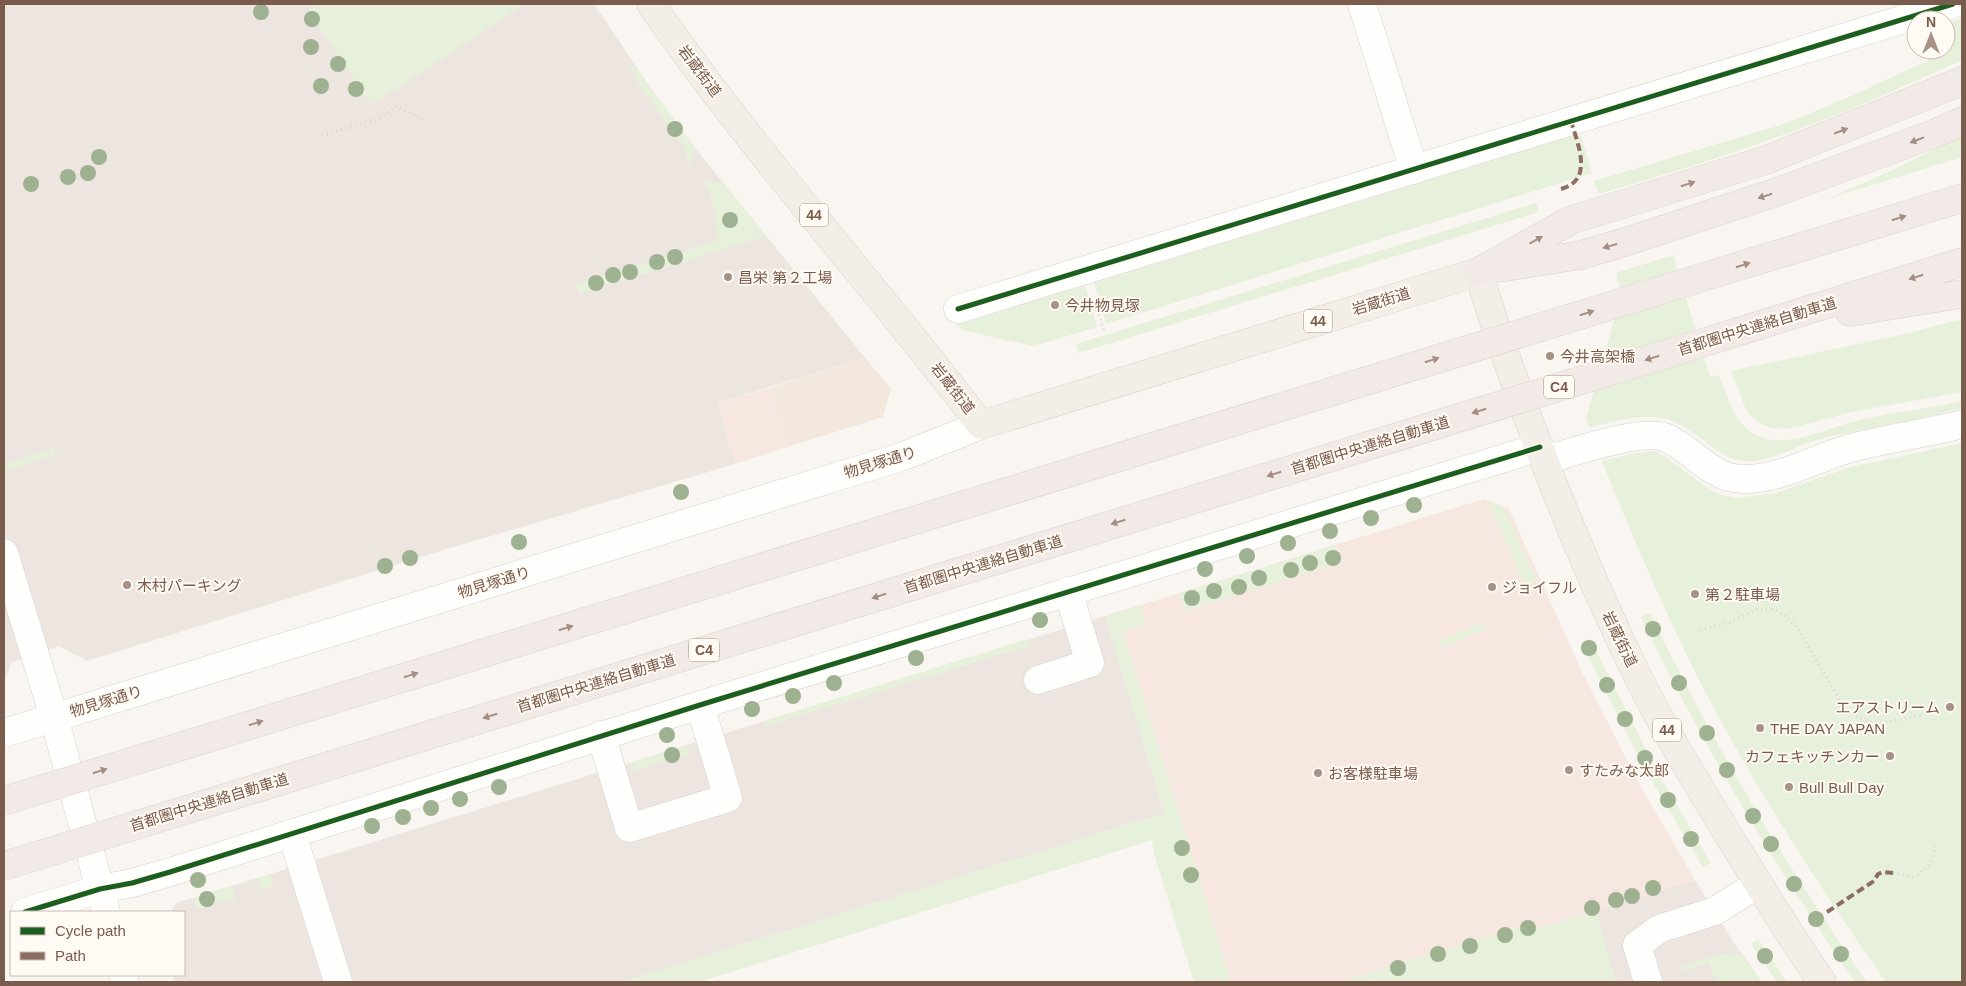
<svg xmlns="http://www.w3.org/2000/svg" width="1966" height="986" font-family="Helvetica,'Noto Sans JP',sans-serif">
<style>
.residential{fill:#f2e8de}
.commercial{fill:#f6e8e1}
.industrial{fill:#ede5e0}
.green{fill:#e7f0db}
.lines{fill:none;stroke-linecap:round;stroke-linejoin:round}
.minor-casing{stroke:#d7d1cb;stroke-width:29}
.major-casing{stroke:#dad1cc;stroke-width:29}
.highway-casing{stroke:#dad1cc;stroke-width:29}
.path{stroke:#dcd5d0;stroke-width:3;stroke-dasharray:1 4;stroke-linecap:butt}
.minor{stroke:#fefefd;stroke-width:28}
.major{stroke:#f3eee8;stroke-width:28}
.highway{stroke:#f2eae7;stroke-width:28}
.highway-bridge-casing{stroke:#dad1cc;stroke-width:29;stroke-linecap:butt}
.highway-bridge{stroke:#f2eae7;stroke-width:28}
.quiet{stroke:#8d6e63;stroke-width:4;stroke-dasharray:8 4;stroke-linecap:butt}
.cycleway-casing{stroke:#fffaf3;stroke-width:8}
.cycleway{stroke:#1b5e20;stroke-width:5}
.tree{fill:#9eb190}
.oneway{fill:#a48e83}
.poi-dot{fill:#a69286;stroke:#fffaf3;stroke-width:2}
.labels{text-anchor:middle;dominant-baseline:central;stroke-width:4;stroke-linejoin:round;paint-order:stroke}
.shield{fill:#fffaf3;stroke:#a28b7f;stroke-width:1}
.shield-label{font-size:14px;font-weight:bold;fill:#7a5c4d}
.street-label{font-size:15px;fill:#7a5c4d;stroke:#fffaf3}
.poi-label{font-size:15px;fill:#7a5c4d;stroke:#fffaf3;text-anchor:start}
</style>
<rect width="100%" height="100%" fill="#f9f5f0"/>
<path class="residential" d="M865,358L891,389L883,417L787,447L769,388Z"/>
<path class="commercial" d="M769,388L787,447L735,464L717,403Z
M1484,499L1509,509L1582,672L1635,776L1695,880L1366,982H1215L1105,616Z"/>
<path class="industrial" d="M4,4H594L654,93L696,149L865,358L717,403L735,464L430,554L87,661L59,646L12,662L4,682Z
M1105,616L1164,813L622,982H175L173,975H184V912H171L176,903Z
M1695,880L1734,943L1762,982H1377L1537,929Z"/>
<path class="green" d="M317,4H525L372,105L308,10Z
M1962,19V60C1899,89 1835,117 1769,140C1713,160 1656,177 1599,194L1594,181L1781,125L1849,97L1940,55L1938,50H1946V24Z
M635,65L654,93L696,149L693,157L694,159L688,164L686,149L647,97L629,69Z
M1962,135V157L1827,199L1891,171Z
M1570,136H1581L1592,173L1106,324L1094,283Z
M710,179L713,183L722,181L766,236L579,294L576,284L719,240L710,192L704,184Z
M1536,203L1539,212L1079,353L1076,344Z
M1673,255L1710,377L1719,375C1724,389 1729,404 1737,417C1766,462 1818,430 1856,421C1891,412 1927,409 1962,401V408C1939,414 1915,420 1892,424C1867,429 1841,433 1817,440C1793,447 1770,463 1744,461C1717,458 1699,432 1675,422C1648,410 1616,422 1589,427L1586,418L1622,293L1616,273Z
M1085,286L1097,327L1034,346L966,331L955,325Z
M1962,319V392L1857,411L1787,429L1774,428L1761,424L1747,412L1731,371L1901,335Z
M1962,443V982H1886C1817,884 1752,783 1697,676C1662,605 1631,534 1602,461L1636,453L1657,451L1709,489L1721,495L1737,498L1776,493L1851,467Z
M54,448L56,455L9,470L4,464Z
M1487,501L1504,508L1534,575L1536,574L1539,580L1525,586Z
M1335,545L1342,563L1185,611L1180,593Z
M1140,605L1145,623L1123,631L1231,982H1194L1154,854L1152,840L699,982H622L1164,813L1105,616Z
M1650,613C1712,742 1785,865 1867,982H1855C1774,866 1702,744 1641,617Z
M1482,622L1486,629L1442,648L1439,641Z
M1028,639L1030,646L766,726L764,721Z
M1590,639L1660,777L1711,863L1703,867L1646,771L1581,643Z
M686,746L689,754L632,772L630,763Z
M270,874L274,886L262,889L258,879L232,886L236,898L197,909L193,898Z
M1596,911L1616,982H1375V979L1366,982H1340L1535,922L1537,929Z
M1758,939L1787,982H1777L1751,944Z
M1730,952L1745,959L1762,982H1716L1709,963L1683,971L1686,982L1682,966Z"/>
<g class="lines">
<g class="minor-casing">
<path id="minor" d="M1362,4L1414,170
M958,309L1953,4
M1545,460C1570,453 1645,427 1667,438C1693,450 1711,478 1742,479C1780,480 1815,458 1851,448C1887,438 1926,434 1962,424
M4,553L54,717L106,912
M1038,680L1090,663L1068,591
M4,733L901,457L981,425
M601,735L629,828L728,798L700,705
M292,834L338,982
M25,912L100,889L132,883L170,872L700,705L1540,447
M123,975L125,982
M1648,982L1637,945L1659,929L1715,911L1758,884"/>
</g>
<g class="major-casing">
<path id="major" d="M651,4C752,151 873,283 981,425L1478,272C1522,411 1575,548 1639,679C1667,735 1700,788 1732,841C1761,888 1790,936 1822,982"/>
</g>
<g class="highway-casing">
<path id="highway" d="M1499,268L1581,255L1625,242L1777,192L1936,133L1962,121
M1478,272L1571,220L1766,160L1962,81
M1697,279L1962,198
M1850,312L1962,294
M1715,339L1962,262"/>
</g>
<path class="path" d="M322,136L380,118L397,106L426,121
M1096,305L1104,331
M1700,630L1729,622L1758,609H1773L1786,616L1798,629L1842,704C1867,731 1889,722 1921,715
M1893,873L1915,877C1928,867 1933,863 1935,846"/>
<use href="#minor" class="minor"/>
<use href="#major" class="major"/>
<use href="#highway" class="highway"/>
<g class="highway-bridge-casing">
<path id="highway-bridge" d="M4,801L1697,279
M4,866L1715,339"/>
</g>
<use href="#highway-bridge" class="highway-bridge"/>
<path class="quiet" d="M1561,189C1594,180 1578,145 1571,121
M1827,912L1874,881L1878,874L1883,872L1893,873"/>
<g class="cycleway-casing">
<path id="cycleway" d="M958,309L1953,4
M25,912L100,889L132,883L170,872L700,705L1540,447"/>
</g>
<use href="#cycleway" class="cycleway"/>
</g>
<g class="tree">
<circle cx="261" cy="12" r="8"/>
<circle cx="312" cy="19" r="8"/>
<circle cx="311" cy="47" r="8"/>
<circle cx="338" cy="64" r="8"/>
<circle cx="321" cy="86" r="8"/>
<circle cx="356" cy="89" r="8"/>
<circle cx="675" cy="129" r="8"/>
<circle cx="99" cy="157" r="8"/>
<circle cx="88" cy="173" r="8"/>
<circle cx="68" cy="177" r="8"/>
<circle cx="31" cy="184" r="8"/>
<circle cx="730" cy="220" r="8"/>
<circle cx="675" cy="257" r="8"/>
<circle cx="657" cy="262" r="8"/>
<circle cx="630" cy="272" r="8"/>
<circle cx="613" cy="275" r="8"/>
<circle cx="596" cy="283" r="8"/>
<circle cx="681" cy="492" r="8"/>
<circle cx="1414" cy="505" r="8"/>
<circle cx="1371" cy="518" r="8"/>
<circle cx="1330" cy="531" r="8"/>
<circle cx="519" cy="542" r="8"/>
<circle cx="1288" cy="543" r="8"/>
<circle cx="1247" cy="556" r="8"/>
<circle cx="410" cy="558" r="8"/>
<circle cx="1333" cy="558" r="8"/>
<circle cx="1310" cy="563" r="8"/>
<circle cx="385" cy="566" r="8"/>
<circle cx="1205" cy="569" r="8"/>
<circle cx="1291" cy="570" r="8"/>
<circle cx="1259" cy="578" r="8"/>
<circle cx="1239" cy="587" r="8"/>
<circle cx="1214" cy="591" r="8"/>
<circle cx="1192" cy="598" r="8"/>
<circle cx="1040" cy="620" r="8"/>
<circle cx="1653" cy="629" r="8"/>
<circle cx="1589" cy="648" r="8"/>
<circle cx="916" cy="658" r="8"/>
<circle cx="834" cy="683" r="8"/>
<circle cx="1679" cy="683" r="8"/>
<circle cx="1607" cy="685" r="8"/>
<circle cx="793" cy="696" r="8"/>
<circle cx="752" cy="709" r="8"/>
<circle cx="1625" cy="719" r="8"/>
<circle cx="1707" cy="733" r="8"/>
<circle cx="667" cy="735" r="8"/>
<circle cx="672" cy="755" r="8"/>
<circle cx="1645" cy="758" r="8"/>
<circle cx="1727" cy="770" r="8"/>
<circle cx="499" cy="787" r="8"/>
<circle cx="460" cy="799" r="8"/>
<circle cx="1668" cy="800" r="8"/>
<circle cx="431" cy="808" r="8"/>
<circle cx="1753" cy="816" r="8"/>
<circle cx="403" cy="817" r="8"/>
<circle cx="372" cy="826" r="8"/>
<circle cx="1691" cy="839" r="8"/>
<circle cx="1771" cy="844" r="8"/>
<circle cx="1182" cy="848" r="8"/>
<circle cx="1191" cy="875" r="8"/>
<circle cx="198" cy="880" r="8"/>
<circle cx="1794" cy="884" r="8"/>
<circle cx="1653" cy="888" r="8"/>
<circle cx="1632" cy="896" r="8"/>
<circle cx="207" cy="899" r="8"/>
<circle cx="1616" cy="900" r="8"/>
<circle cx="1592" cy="908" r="8"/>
<circle cx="1816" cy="919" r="8"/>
<circle cx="1528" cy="928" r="8"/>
<circle cx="1505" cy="935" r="8"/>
<circle cx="1470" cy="946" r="8"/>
<circle cx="1438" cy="954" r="8"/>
<circle cx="1841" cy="954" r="8"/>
<circle cx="1765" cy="956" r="8"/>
<circle cx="1398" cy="968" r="8"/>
</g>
<defs><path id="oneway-solid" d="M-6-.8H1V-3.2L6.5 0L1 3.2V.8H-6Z" transform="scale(1.25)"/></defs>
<g class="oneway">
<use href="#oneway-solid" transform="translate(1841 131) rotate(-21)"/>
<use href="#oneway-solid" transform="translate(1917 140) rotate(159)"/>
<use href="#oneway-solid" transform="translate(1688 184) rotate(-17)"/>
<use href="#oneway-solid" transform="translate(1765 196) rotate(162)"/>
<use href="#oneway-solid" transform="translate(1899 218) rotate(-17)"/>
<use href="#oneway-solid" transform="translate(1536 240) rotate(-29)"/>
<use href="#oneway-solid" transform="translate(1610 246) rotate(164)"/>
<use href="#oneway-solid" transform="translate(1743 265) rotate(-17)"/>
<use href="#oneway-solid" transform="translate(1916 277) rotate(163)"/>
<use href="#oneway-solid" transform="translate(1587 313) rotate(-17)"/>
<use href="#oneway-solid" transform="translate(1652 358) rotate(163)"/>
<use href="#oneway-solid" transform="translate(1432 360) rotate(-17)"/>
<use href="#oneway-solid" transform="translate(1479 411) rotate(163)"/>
<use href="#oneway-solid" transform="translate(1274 474) rotate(163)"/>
<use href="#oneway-solid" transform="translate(1118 522) rotate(163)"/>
<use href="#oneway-solid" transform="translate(879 596) rotate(163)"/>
<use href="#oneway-solid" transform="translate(566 628) rotate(-17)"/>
<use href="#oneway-solid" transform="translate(411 675) rotate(-17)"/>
<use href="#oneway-solid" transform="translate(490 716) rotate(163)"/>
<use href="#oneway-solid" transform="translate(256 723) rotate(-17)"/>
<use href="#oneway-solid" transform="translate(100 771) rotate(-17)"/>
</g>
<g class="poi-dot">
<circle cx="728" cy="277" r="5"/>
<circle cx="1055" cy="305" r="5"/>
<circle cx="1550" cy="356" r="5"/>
<circle cx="127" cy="585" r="5"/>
<circle cx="1492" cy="587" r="5"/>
<circle cx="1695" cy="594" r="5"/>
<circle cx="1950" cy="707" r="5"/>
<circle cx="1760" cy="728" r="5"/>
<circle cx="1890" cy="756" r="5"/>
<circle cx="1569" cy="770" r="5"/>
<circle cx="1318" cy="773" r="5"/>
<circle cx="1789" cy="787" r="5"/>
</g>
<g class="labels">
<g class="shield">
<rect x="800" y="203.5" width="28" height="23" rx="4"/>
<rect x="1304" y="309.5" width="28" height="23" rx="4"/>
<rect x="1544" y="375.5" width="30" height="23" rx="4"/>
<rect x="689" y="638.5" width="30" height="23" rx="4"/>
<rect x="1653" y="718.5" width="28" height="23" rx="4"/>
</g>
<g class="shield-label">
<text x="814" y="215">44</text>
<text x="1318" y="321">44</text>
<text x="1559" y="387">C4</text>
<text x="704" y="650">C4</text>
<text x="1667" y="730">44</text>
</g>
<g class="street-label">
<text transform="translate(700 71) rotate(53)">岩蔵街道</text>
<text transform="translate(1381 301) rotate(-17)">岩蔵街道</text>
<text transform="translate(1757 326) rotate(-17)">首都圏中央連絡自動車道</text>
<text transform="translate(953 388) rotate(52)">岩蔵街道</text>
<text transform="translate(1370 445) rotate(-17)">首都圏中央連絡自動車道</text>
<text transform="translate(880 462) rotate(-17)">物見塚通り</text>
<text transform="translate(983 564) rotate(-17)">首都圏中央連絡自動車道</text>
<text transform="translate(494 582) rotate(-17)">物見塚通り</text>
<text transform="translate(1620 639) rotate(64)">岩蔵街道</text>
<text transform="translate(596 683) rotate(-17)">首都圏中央連絡自動車道</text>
<text transform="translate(106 701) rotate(-17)">物見塚通り</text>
<text transform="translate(209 802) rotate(-17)">首都圏中央連絡自動車道</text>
</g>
<g class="poi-label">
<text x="738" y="277">昌栄 第２工場</text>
<text x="1065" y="305">今井物見塚</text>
<text x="1560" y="356">今井高架橋</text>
<text x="137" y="585">木村パーキング</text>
<text x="1502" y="587">ジョイフル</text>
<text x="1705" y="594">第２駐車場</text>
<text x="1940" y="707" text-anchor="end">エアストリーム</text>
<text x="1770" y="728">THE DAY JAPAN</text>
<text x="1880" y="756" text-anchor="end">カフェキッチンカー</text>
<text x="1579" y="770">すたみな太郎</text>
<text x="1328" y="773">お客様駐車場</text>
<text x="1799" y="787">Bull Bull Day</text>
</g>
</g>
<rect width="1966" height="986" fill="none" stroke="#7a5c4d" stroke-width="10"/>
<rect x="10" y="911" width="175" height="65" fill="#fffaf3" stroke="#cabbb1"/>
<rect x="20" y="927" width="25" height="8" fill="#1b5e20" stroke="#cabbb1"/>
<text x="55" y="936" font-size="15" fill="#7a5c4d">Cycle path</text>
<rect x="20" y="952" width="25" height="8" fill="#8d6e63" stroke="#cabbb1"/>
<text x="55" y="961" font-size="15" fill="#7a5c4d">Path</text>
<g transform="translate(1931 35)"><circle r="24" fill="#fffaf3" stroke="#cabbb1"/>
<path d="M0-4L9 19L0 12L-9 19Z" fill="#a69286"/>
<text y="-8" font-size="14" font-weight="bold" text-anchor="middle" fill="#7a5c4d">N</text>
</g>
</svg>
